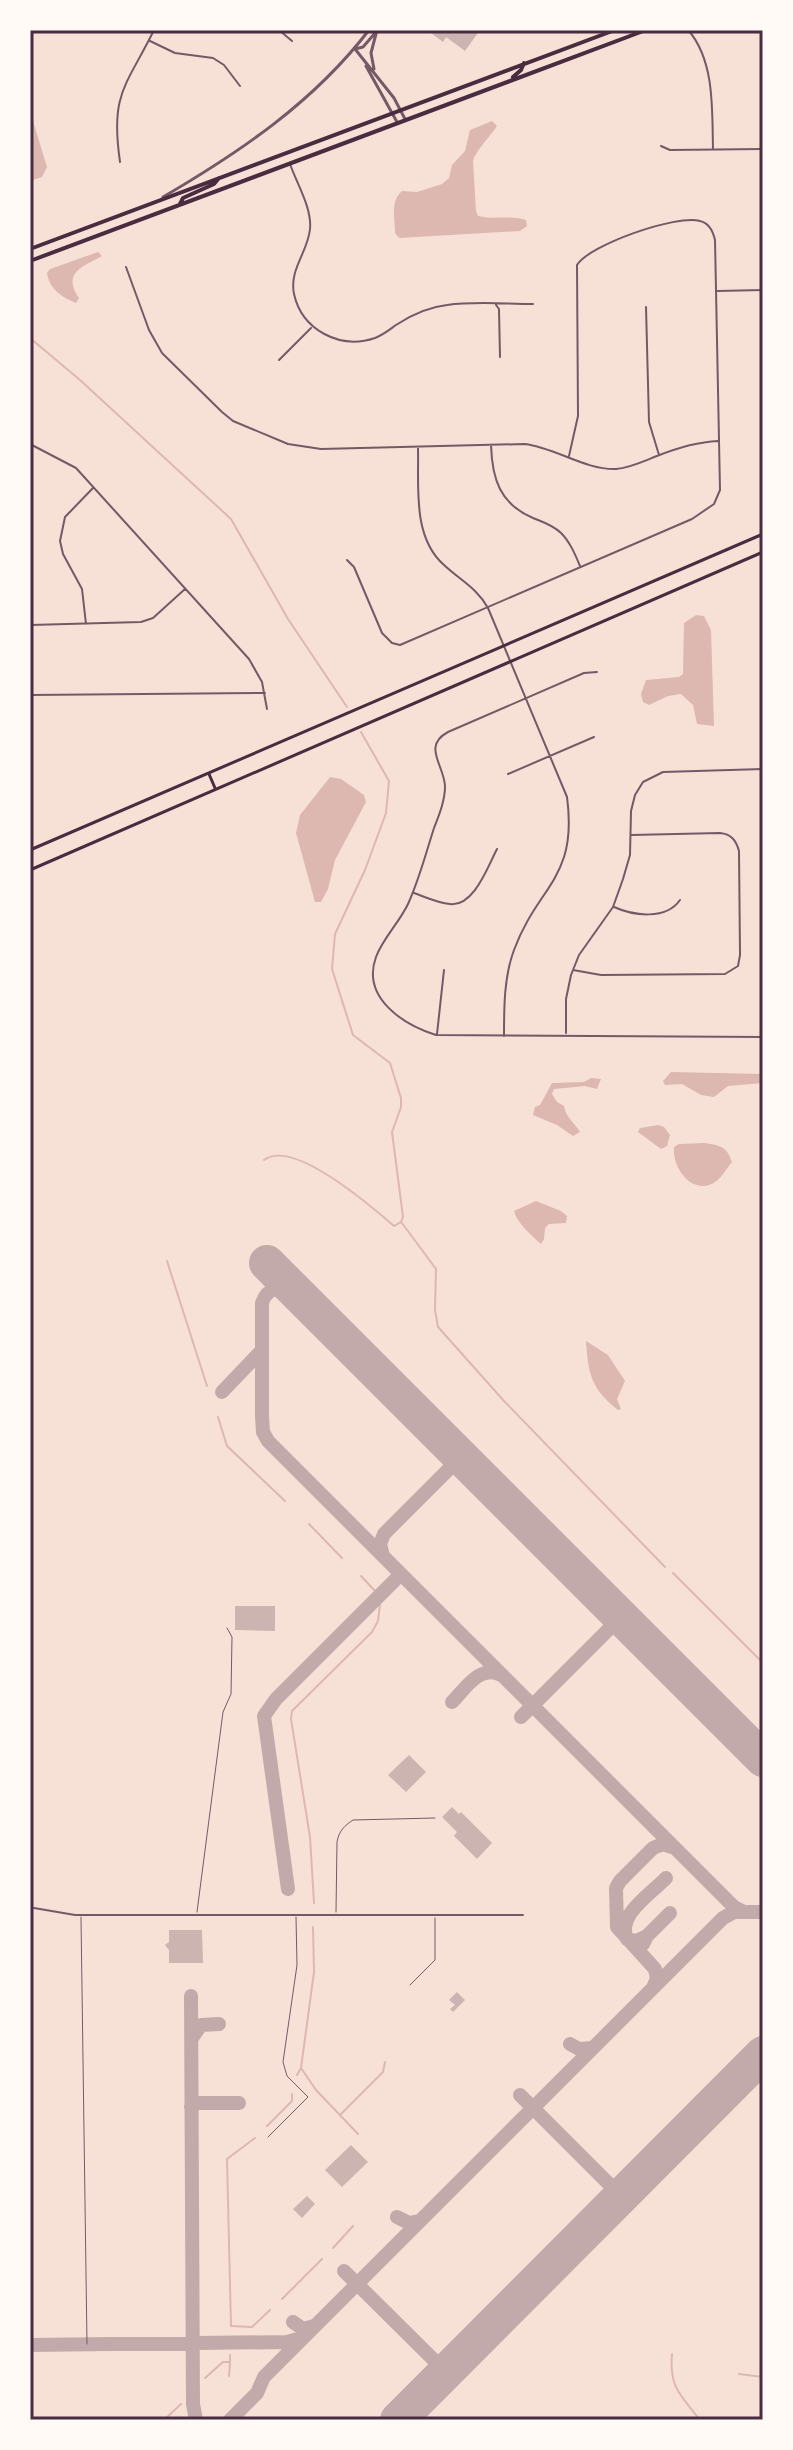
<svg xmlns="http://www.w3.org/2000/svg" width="793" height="2450" font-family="Lato,sans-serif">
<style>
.water{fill:#dcb8b0}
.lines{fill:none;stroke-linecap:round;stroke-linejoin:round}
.stream{stroke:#dcb8b0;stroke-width:2}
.taxiway{stroke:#c3aaaa;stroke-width:14}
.runway{stroke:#c3aaaa;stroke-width:36}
.building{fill:#ccb4b1}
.service{stroke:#755966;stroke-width:1}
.minor{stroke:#755966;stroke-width:2}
.tertiary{stroke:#755966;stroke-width:3}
.secondary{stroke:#4a2c40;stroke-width:3}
.primary{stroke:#4a2c40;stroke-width:4}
.neatline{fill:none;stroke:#4a2c40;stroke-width:3}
</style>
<rect width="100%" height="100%" fill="#f7e1d7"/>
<path class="water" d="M30,111L47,167L42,177L30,181Z
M492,121L497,126C490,137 476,150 473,161L476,211L478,216C494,220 510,215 526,220L527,226L520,231L399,238L395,233C395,219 390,201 402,191L417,192L442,184L449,178L452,165L465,151L470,130Z
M98,252L102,256C82,267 62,273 79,298L76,303C61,297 49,288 47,273L50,269Z
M696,615L704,616L711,630L714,726L697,724L693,705L681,694L668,696L649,705L643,702L641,694L646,680L679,677L683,674L684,623Z
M330,777L341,779L364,795L366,802L335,860L328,889L321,902H315L296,833L300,815Z
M671,1072L763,1074V1083L728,1086L714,1097L701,1095L682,1084L665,1085L663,1081Z
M591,1078L601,1079L597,1089L585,1086L554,1089L552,1094L557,1102L564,1106C566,1118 574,1122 580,1132L573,1136L557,1125L533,1115L535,1107L540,1105L552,1083L584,1082Z
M658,1125L664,1127L670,1135L667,1146L661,1149L638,1132L640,1128Z
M704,1143C719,1145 727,1146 732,1162C725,1170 720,1182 709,1185C688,1191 672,1165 674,1147L679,1144Z
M536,1201L561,1211L567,1216L566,1223L549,1224L545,1228L544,1239L541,1244C531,1235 517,1223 514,1211Z
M586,1341L608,1355L625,1381L617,1399L621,1409L618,1410C591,1389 588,1373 586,1341Z"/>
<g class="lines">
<path class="stream" d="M30,338L80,380L231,519L288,619L347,707
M264,1160C293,1138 371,1206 394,1226L401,1222L403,1217L392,1132L401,1107V1098L390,1063L353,1035L332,969L335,934L365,870L386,813L389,781L361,732
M402,1223L436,1269L435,1310L438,1327L504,1401L665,1567
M167,1261L207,1386
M218,1417L227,1446L285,1501
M309,1524L342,1558
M673,1573L763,1663
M361,1576L375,1591
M314,1903L310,1837L291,1719L292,1711L372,1632L378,1621L380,1604
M301,2068L316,2090L358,2134
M297,2075L301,2068L314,1972L313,1927
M340,2115L383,2072L385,2062
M267,2126L292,2101V2094
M255,2138L227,2159L231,2326L252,2327L270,2310
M333,2248L353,2226
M282,2299L322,2259
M672,2354C669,2388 681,2395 700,2420
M739,2374L763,2377
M229,2376L230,2363
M205,2378L223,2362H230V2355
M164,2420L181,2404"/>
<path class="taxiway" d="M294,1290C279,1287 267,1287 262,1303V1416L263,1432L268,1441L734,1907L744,1912
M222,1392L262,1350
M383,1556L380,1544L384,1534L461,1457
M452,1702C466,1688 480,1664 501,1675
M521,1717L621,1617
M288,1889L264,1716L276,1699L401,1574
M647,1936L636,1941L627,1939C616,1915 651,1894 666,1878
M643,1944L647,1936L670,1913
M653,1988L657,1978L655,1969L617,1927L616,1888L620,1881L653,1848L663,1844L675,1848
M191,1996L193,2404L196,2420
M192,2038L201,2025L219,2024
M570,2044L579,2049L593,2048
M520,2095L621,2196
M191,2107L196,2103H239
M397,2217L409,2223L419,2221
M344,2271L446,2372
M293,2322L303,2329L314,2326
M30,2345L287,2342L301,2338
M230,2420L257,2393L264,2377L723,1918L734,1912H763"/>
<path class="runway" d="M267,1263L763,1759
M398,2420L763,2054"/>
</g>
<path class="building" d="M427,30H480L465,51L446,37L443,42Z
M235,1606H275V1631L235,1630Z
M409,1755L426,1772L406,1792L388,1775Z
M452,1807L459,1814L461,1812L492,1843L477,1859L454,1836L457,1832L442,1817Z
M169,1930H202L203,1963H169V1950L165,1945L169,1942Z
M457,1992L465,2000L453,2012L450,2009L455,2005L449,2000Z
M351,2145L368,2162L342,2187L325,2170Z
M307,2196L315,2204L302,2218L293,2209Z"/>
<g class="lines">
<path class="service" d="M197,1912L223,1712L231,1694L232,1637L227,1628
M336,1912L337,1842C339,1831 344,1826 353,1820L435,1818
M81,1917L87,2344
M410,1985L435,1960V1918
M268,2137L308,2097L287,2076L283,2062L297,1965L296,1917"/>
<path class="minor" d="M279,30L292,41
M689,31C715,62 712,111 713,149
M150,41L175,53L213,58L224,65L240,86
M661,146L670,150L763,149
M120,162C110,93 126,87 154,30
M290,164C297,184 312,208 310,229C308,252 289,269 294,294C302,330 340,350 375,338C383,335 389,330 396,325C411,315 429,307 447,305C475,301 505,304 533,304
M126,267L149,330L162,353L222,412L233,421L288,444L321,449L525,444C556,448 585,470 616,469C630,468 644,461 657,456C677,448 696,442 718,441
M717,291L763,290
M496,305L499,309L500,357
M646,307L649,422L659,455
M279,360L311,328
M30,444L76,468L249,659L262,682L267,709
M491,445C492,479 500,504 533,518C543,522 553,525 561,533C570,542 575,554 580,566
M418,448C419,486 412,537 444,565C460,580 477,588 488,608L567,797C578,879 538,885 514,950C504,977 504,1007 504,1036
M347,560L354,567L382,633L392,643L400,645L692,519L714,504L720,490L715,240C713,231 709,223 700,221C677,214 589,245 577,265L578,416L569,456
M86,624L82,589L63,554L60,541L65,517L93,488
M30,625L141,622L153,618L185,589
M597,672L584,673L448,732C422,746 444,765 445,786C445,801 439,815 434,828C426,853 419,880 408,904C399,923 383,938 376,957C361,998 404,1025 436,1035L763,1037
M30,695L265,693
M508,774L594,737
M414,893C425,897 438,903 450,904C474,907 488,866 497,849
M614,907C634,916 666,920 680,900
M573,970L601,975L725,974L738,966L740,955L739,851C736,840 731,834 720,833L631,835
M566,1033V999L571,975L579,955L613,907L623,879L630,855L631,811L635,795L643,782L663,772L763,769
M437,1034L444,970
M34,1908L75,1915H523"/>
<path class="tertiary" d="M355,49L394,98L405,119
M355,49L363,47L376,32
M366,66L397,122
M374,69L371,53L377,30
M163,197C240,152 314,102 369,30"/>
<path class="secondary" d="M209,774L215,788
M30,850L763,534
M30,870L763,552"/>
<path class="primary" d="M513,77L521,70L524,63
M180,204L183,198L214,184L219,178
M30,249L615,30
M30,261L646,30"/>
</g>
<rect width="793" height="2450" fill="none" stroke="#fffaf5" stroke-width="64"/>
<rect x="32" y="32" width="729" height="2386" class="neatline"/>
</svg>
